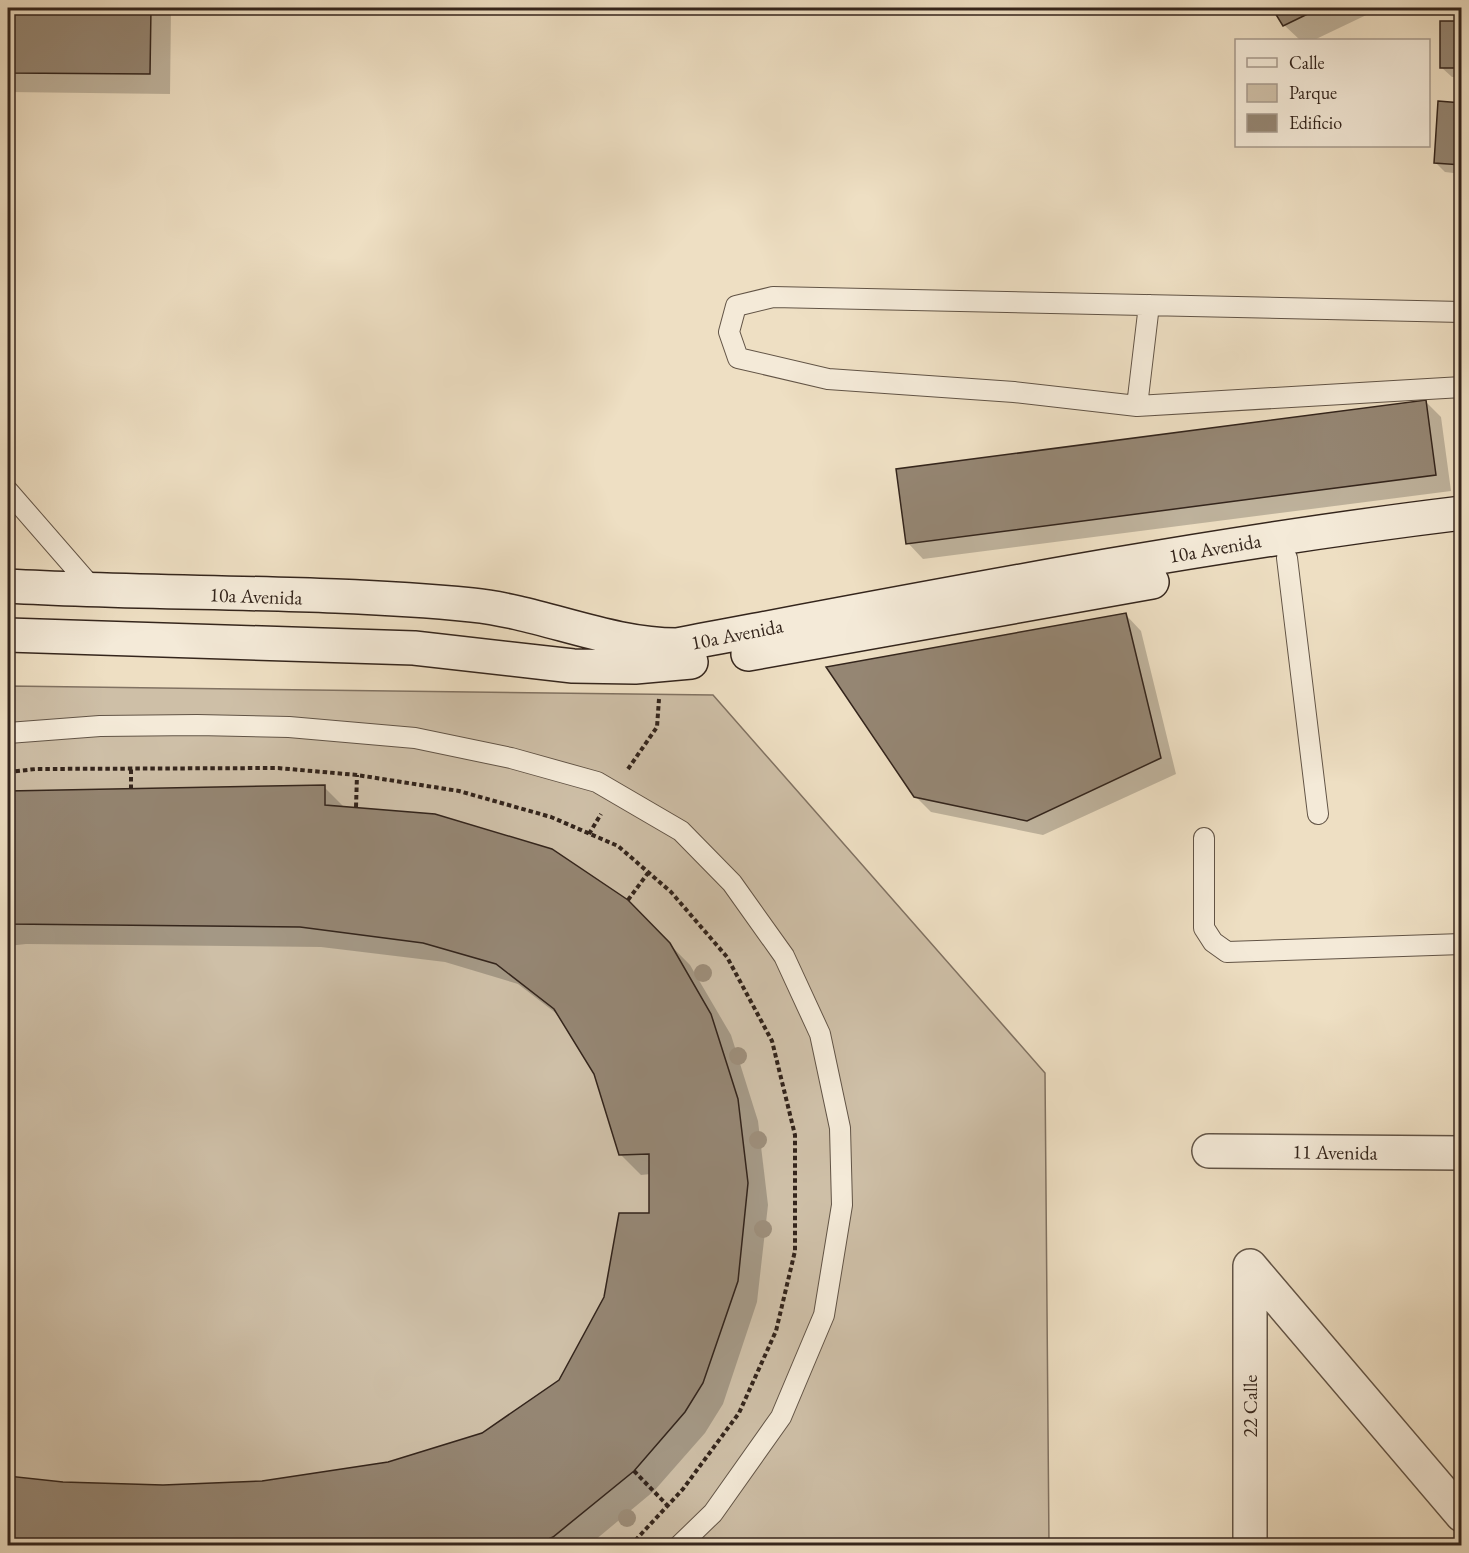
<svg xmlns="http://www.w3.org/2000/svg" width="1469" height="1553" font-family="'EB Garamond',serif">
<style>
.green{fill:#cebfa7;stroke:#817262;stroke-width:1.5}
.shadow{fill:#0003}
.building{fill:#958673;stroke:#34251c;stroke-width:1.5}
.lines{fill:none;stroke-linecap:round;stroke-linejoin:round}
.lane-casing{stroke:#625446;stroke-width:22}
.street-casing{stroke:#625446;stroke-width:36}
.secondary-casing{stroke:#34251c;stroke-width:36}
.path{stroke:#34251c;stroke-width:4;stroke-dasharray:4.5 3;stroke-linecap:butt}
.lane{stroke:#f4ead8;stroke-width:20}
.street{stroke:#f4ead8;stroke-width:33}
.secondary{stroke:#f4ead8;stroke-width:33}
.tree{fill:#9d8e7a}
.labels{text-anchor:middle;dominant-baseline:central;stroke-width:6;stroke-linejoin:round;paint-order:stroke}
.street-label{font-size:20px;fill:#34251c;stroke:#f4ead8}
</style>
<rect width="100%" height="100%" fill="#eedfc3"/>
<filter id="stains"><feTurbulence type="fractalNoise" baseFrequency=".00333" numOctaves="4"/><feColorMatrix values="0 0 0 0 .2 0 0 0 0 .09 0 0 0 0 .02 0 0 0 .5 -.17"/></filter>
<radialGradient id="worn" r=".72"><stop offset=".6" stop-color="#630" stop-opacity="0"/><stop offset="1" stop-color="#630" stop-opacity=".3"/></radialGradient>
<path class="green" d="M8,686L713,695L1045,1073L1049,1545L8,1546Z"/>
<path class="shadow" d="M8,8H171L170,94L8,92Z
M1274,8H1381L1314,40H1300L1284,25Z
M1462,23V77H1452L1441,67Z
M1462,105V174L1445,172L1435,162Z
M1426,402L1441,417L1451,491L923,559L908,543Z
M1126,615L1141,631L1176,774L1043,835L931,812L915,796Z
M324,787L344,807L627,901L690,965L731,1035L758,1121L768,1205L757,1302L723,1404L705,1433L654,1491L588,1546H8V1478L63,1484L163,1487L262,1482L388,1464L482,1434L560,1381L651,1214V1174L641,1175L620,1154L595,1073L561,1017L518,984L445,962L321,947L26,944L8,946V792Z"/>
<path class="building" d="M8,8H151L150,74L8,73Z
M1272,8H1320L1283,26Z
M1440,21H1462V68H1440Z
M1438,101L1462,103V165L1434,163Z
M1426,400L1436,475L906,544L896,469Z
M1126,613L1161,758L1027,821L914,797L826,667Z
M325,785V805L435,814L552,849L628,900L670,943L711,1014L738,1099L748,1183L738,1281L703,1383L685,1412L634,1471L553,1537L532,1546H8V1476L63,1482L163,1485L262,1481L388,1462L482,1433L559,1380L604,1297L619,1213H649V1154L619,1155L594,1074L554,1009L496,964L423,943L300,927L8,924V791Z"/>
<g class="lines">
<g class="lane-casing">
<path id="lane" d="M1462,312L773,297L736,306L729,332L738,358L828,379L1014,392L1137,406L1462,387
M1137,406L1149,305
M8,491L95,591
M1287,558L1318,814
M8,733L100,726L197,725L289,727L415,738L511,758L597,782L681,831L732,883L784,956L820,1034L840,1128L842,1205L824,1315L781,1417L713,1513L679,1546
M1204,838V928L1213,942L1227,952L1462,944"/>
</g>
<g class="street-casing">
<path id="street" d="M1209,1151L1462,1153
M1250,1266L1462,1515
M1250,1546V1266"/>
</g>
<g class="secondary-casing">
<path id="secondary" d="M8,586C162,595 318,590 472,605C541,612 608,645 677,645C938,596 1198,545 1462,513
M8,635L414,648L573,666L635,667L691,662
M748,654L1152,582"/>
</g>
<path class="path" d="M628,769L657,727L659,699
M8,772L36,769L278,768L357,775L459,791L551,817L618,846L671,892L727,957L772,1041L795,1135V1251L776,1331L739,1413L683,1489L630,1546
M131,789V768
M356,807L357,775
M589,834L601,814
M628,900L648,873
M634,1471L668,1506"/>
<use href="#lane" class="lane"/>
<use href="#street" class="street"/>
<use href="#secondary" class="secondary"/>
</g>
<g class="tree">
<circle cx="703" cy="973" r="9"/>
<circle cx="738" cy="1056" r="9"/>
<circle cx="758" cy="1140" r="9"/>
<circle cx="763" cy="1229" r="9"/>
<circle cx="627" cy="1518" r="9"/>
</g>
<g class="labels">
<g class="street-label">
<text transform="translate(1215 548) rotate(-10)">10a Avenida</text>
<text transform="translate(256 596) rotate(2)">10a Avenida</text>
<text transform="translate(737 634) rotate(-11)">10a Avenida</text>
<text transform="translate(1335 1152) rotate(1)">11 Avenida</text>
<text transform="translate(1250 1406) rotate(-90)">22 Calle</text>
</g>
</g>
<rect width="1469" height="1553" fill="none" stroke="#eedfc3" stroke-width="30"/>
<rect x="9" y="9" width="1451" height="1535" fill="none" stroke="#34251c" stroke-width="3"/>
<rect x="15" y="15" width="1439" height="1523" fill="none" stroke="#34251c" stroke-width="1.5"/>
<rect x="1235" y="39" width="195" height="108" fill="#f4ead8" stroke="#a79b8d" stroke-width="1.5"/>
<rect x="1247" y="58" width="30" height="9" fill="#f4ead8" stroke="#a79b8d" stroke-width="1.5"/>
<text x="1289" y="69" font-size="18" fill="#34251c">Calle</text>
<rect x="1247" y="84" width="30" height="18" fill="#cebfa7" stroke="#a79b8d" stroke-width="1.5"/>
<text x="1289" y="99" font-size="18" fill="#34251c">Parque</text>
<rect x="1247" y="114" width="30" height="18" fill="#958673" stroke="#a79b8d" stroke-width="1.5"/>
<text x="1289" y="129" font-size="18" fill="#34251c">Edificio</text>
<rect width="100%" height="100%" filter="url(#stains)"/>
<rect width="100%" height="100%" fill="url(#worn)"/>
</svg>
